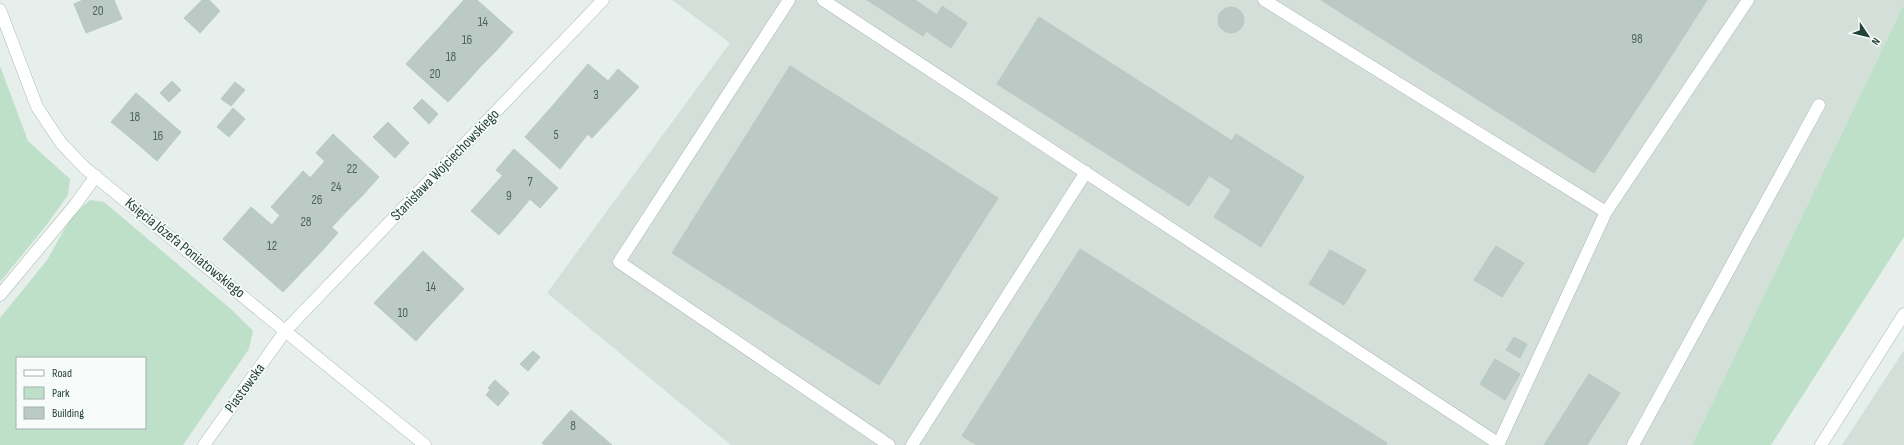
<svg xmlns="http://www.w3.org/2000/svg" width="1904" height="445" font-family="'Sofia Sans Condensed',sans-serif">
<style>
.built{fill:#d4dfda}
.green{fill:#bfe0c8;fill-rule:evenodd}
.building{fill:#bbcac4;stroke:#b8c9c2}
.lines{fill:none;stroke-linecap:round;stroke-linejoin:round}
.lane-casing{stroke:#a8b8b2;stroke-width:13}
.street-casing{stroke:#a8b8b2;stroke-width:13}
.lane{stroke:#fff;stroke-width:12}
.street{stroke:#fff;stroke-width:12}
.labels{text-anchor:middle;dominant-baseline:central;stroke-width:3.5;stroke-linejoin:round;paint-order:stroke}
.number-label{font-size:13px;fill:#4a645c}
.street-label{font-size:15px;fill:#24423a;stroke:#f7fbf9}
</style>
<rect width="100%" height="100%" fill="#e6efeb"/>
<path class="built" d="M672,0H1904V4L1692,445H731L547,293L730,43Z
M1904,350V445H1842Z"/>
<path class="green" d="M1904,4V237L1771,445H1692Z
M0,66L28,141L70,179L68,195L45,227L0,282Z
M90,200L104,202L232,310L253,331L249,349L183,445H0V318L47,260L72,216ZM17,358H145V428H17Z"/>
<path class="building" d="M83,0H114L122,19L86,33L74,4Z
M202,0H209L220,11L200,33L184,18Z
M464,0H477L513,32L496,51L453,12Z
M867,0H915L937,15L942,6L967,23L951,48L926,31L923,36Z
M1321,0H1529L1657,78L1594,173Z
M1529,0H1707L1657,78Z
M1218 20a13 13 0 1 1 26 0a13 13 0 1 1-26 0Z
M453,12L496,51L480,67L438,29Z
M1039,17L1232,141L1189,206L997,84Z
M438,29L480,67L465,84L422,46Z
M422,46L465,84L448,102L406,64Z
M588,64L608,81L618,69L639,87L592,138L554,104Z
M790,66L998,198L879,385L672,253Z
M172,81L181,90L169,102L160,93Z
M235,82L245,90L231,106L221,99Z
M136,93L159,113L133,140L111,122Z
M422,99L438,114L429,124L413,108Z
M554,104L588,134L560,169L525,137Z
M233,108L245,119L229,137L217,127Z
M159,113L181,132L157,161L133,140Z
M388,122L409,143L395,158L373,137Z
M333,134L379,177L362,196L316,153Z
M1236,134L1258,148L1231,190L1210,176Z
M1258,148L1304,177L1261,247L1214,217Z
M514,149L558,188L540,208L496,170Z
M325,161L362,196L347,211L310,178Z
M303,171L347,211L331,228L288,188Z
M503,175L530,199L515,217L487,193Z
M288,188L338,233L320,253L271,207Z
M487,193L515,217L499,235L471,211Z
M251,207L272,225L280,215L320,253L283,292L223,239Z
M1496,246L1524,263L1502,297L1474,280Z
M1080,249L1387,443L1386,445H977L962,436Z
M1330,250L1366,270L1344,305L1309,284Z
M423,251L464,289L449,305L407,268Z
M407,268L449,305L432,323L391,285Z
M391,285L432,323L416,341L374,303Z
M1514,337L1527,344L1520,358L1506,350Z
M533,351L540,357L528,371L520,364Z
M1495,359L1520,374L1505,400L1480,384Z
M1589,374L1620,393L1587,445H1544Z
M495,380L509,393L498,406L486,395L490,390L488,388Z
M571,410L612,445H545L542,443Z"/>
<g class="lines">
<g class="lane-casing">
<path id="lane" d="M789,0L619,262L889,445
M823,0L1499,444
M1264,0L1606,212
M0,295L75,205L96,176
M912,445L1086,172
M1498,445L1606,212L1748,0
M1633,445L1819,105
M1821,445L1904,314"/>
</g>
<g class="street-casing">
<path id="street" d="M0,10L37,107L61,143L85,168L425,445
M204,445L286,330L603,0"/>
</g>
<use href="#lane" class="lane"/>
<use href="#street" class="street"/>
</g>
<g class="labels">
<g class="number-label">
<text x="98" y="11">20</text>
<text x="483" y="22">14</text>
<text x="1637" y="39">98</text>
<text x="467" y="40">16</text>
<text x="451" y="57">18</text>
<text x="435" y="74">20</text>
<text x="596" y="95">3</text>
<text x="135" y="117">18</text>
<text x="556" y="135">5</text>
<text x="158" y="136">16</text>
<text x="352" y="169">22</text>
<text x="530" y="182">7</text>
<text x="336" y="187">24</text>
<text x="509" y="196">9</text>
<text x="317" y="200">26</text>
<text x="306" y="222">28</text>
<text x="272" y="246">12</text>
<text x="431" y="287">14</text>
<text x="403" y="313">10</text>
<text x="573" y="426">8</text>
</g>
<g class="street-label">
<text transform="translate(445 165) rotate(-46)">Stanisława Wojciechowskiego</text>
<text transform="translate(185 248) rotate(39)">Księcia Józefa Poniatowskiego</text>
<text transform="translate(245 388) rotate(-54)">Piastowska</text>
</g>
</g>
<rect x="16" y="357" width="130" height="72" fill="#f7fbf9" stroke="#a3b1ad"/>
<rect x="24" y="370" width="20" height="6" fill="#ffffff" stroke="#a3b1ad"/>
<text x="52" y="377" font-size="12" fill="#24423a">Road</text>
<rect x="24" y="387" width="20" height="12" fill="#bfe0c8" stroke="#a3b1ad"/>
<text x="52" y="397" font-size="12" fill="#24423a">Park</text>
<rect x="24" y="407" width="20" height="12" fill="#bbcac4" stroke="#a3b1ad"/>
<text x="52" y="417" font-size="12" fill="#24423a">Building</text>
<g transform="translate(1868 36) rotate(125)" stroke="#f7fbf9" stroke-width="3" paint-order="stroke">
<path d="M0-3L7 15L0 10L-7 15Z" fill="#24423a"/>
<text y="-6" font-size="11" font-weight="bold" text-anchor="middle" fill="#24423a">N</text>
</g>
</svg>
